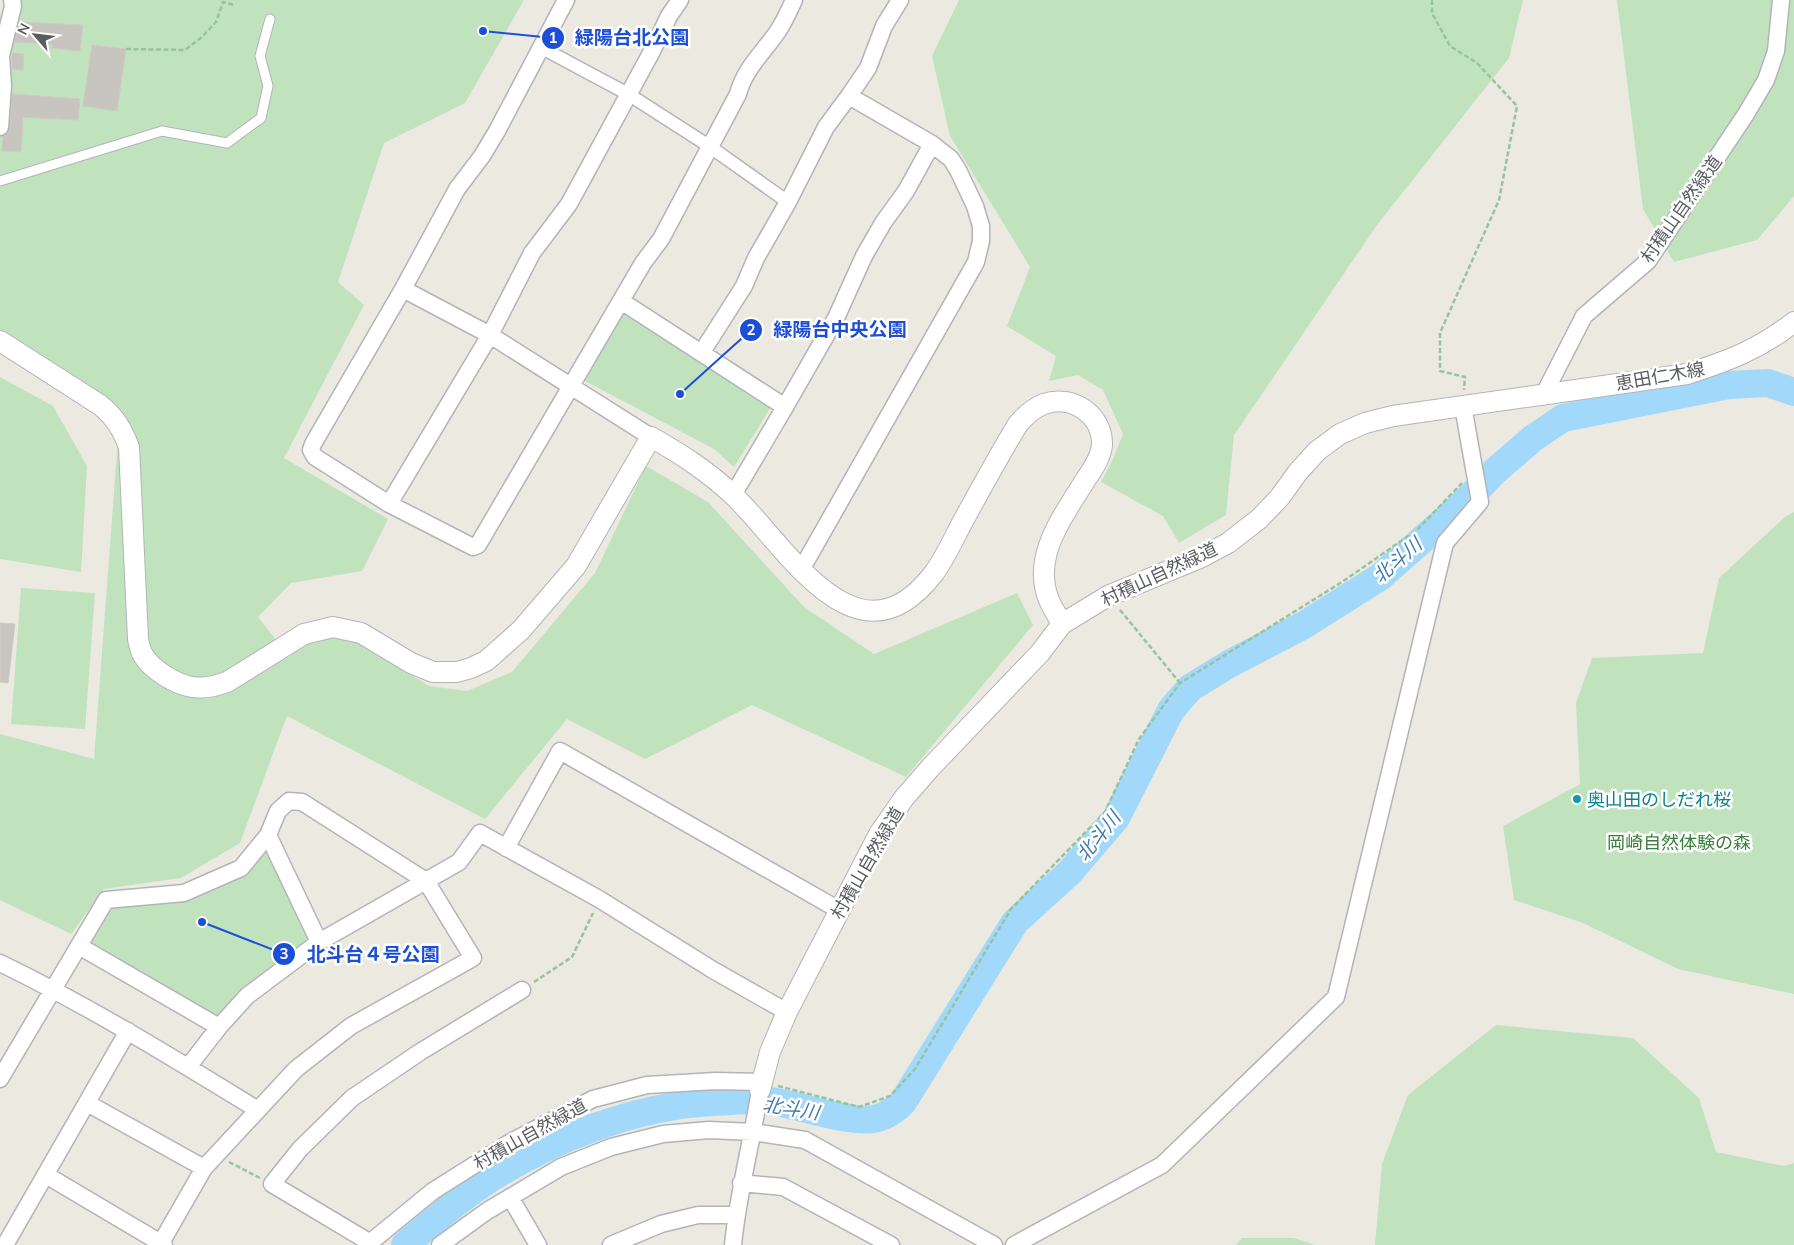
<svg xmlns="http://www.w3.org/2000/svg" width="1794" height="1245" font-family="Mulish,'Noto Sans JP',sans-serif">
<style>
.green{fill:#c0e3be}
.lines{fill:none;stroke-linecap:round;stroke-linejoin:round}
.river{stroke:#a2d9fa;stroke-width:28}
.building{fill:#c8c5c0;stroke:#d0cac0}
.service-casing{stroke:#b2b4b8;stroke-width:11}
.pedestrian-casing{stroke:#b2b4b8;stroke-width:15}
.minor-casing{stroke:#b2b4b8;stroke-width:19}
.tertiary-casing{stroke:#b2b4b8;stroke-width:22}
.path{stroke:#98c3a2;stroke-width:2.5;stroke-dasharray:5 2.5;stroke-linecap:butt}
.service{stroke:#fff;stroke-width:9}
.pedestrian{stroke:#fff;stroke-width:12}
.minor{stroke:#fff;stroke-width:16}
.tertiary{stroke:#fff;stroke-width:20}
.culture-dot{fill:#0f9aa8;stroke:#fff;stroke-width:2}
.labels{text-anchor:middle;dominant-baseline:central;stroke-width:5;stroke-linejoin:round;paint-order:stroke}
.street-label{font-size:18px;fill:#595d61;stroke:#fff}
.culture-label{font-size:18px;fill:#0d838f;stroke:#fff;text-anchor:start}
.park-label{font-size:18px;fill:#398138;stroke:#fff}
.water-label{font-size:19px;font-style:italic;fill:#427bab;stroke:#fff}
.leader{fill:none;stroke:#1d4ed8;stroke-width:2}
.callout-dot{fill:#1d4ed8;stroke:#fff;stroke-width:2}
.mark-label{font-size:15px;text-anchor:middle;font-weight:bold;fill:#fff}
.callout-label{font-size:19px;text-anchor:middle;font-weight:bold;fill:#1d4ed8;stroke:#fff;stroke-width:5;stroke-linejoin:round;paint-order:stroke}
</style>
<rect width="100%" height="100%" fill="#ece9e1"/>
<path class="green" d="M20,0H524L465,103L384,143L338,282L364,305L284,458L388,519L362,571L291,583L258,617L289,657L305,644L333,637L364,645L429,686L467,691L512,672L595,573L646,466L708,502L804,607L874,654L1017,593L1033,625L906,777L752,705L645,759L567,719L485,819L287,716L240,843L181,878L104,889L71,934L0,900V734L94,759L119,426L0,345V124Z
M959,0H1523L1509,58L1377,225L1234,435L1226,515L1179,543L1163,516L1101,482L1113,459L1123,434L1103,390L1078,375L1049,381L1056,356L1007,326L1030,267L950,136L932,56Z
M1617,0H1794V196L1757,240L1674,262L1643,209Z
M622,313L771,407L734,467L714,449L585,381Z
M0,377L53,406L87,466L81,572L0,559Z
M1794,512V994L1678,969L1583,923L1514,900L1503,826L1580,784L1576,703L1592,658L1703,653L1719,578L1785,517Z
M21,588L95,593L85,729L11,724Z
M267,845L311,940L241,989L219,1017L87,944L110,905L186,899Z
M1496,1025L1633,1038L1699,1098L1716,1152L1784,1166L1794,1163V1245H1375L1382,1164L1408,1095Z
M1242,1238H1294L1315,1245H1236Z"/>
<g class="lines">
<path class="river" d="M405,1245C430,1224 455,1202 482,1184C548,1140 634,1106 713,1102C731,1101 752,1099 770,1101C797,1104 858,1127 881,1117C889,1114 897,1108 903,1102L1015,922L1069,873L1116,818L1171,710L1190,688L1229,664L1304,625L1380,577L1466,501L1494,472L1532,439L1563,418L1729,385L1768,383L1794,392"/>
</g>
<path class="building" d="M19,22L83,25L80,51L51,48L52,44L15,42Z
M92,45L126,49L117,111L83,106Z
M12,53L24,54L23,70L12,69Z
M12,94L80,99L78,120L23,117L21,152L2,151L3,136L8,133L10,128Z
M0,623L15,624L8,683L0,682Z"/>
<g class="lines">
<g class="service-casing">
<path id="service" d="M0,181L162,131L227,143L261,118L268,86L260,56L270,19"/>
</g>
<g class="pedestrian-casing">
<path id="pedestrian" d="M542,48L628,94L709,146L788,202"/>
</g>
<g class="minor-casing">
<path id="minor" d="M566,0L497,131L482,156L457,189L403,289L313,444L311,450L315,457L389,504L473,547L478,545L643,263L661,239L738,94C745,68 763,53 778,31C784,22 789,11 794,0
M0,127L3,86L1,56L13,6L12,0
M403,289L490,335L651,437
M621,301L785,407L733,495
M702,352L744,286L756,258L788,202L826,127L849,96L868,68L884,26L900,0
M1544,394L1584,316L1648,261L1746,114L1766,80L1776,51L1781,0
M785,407L836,318L864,256L883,223L906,191L932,144
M389,504L490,335L532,253L569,204L651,53L669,16L680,0
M801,570L976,262L981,241V226L975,206L958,170L951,159L932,144L849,96
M268,835L319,942
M506,848L560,751L839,910
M79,946L219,1027
M0,963C89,1006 173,1058 258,1110
M188,1067L219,1027L247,996L319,942L459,862L480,833L599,899L713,970L787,1012
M0,1079L106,900L184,893L241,868L268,835L278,811L289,801L302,802L426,881L473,958L351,1026L296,1069L204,1168L161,1243
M87,1103L204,1168
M46,1175L164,1245
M741,1183L783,1187L891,1245
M510,1197L538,1245
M369,1242L272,1184L300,1149L352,1098L420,1052L522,990
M5,1245L128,1031
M367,1245L433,1191L509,1143L593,1099L647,1085L716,1081L762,1082
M440,1245L487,1211L561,1167L611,1147L663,1134L709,1130L753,1132L805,1140L994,1245
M611,1245L661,1224L698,1215H736
M733,1245C738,1192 752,1142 760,1090
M1014,1245L1162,1165L1336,997L1445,543L1480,502L1463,406"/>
</g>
<g class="tertiary-casing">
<path id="tertiary" d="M0,341L100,405C115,417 122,429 129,447L138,639C139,644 140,650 143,655C152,670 175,684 192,687C204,689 216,686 227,682L304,634L333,627L361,633L411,663L433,672H457L471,668L486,661L521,630L576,566L651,437C681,454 706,470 732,494C785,543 856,675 934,573C945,558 953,540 962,523C980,490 998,457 1018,424C1025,416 1033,408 1044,404C1072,394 1103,415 1102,445C1101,457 1093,469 1086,479C1064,515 1031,556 1049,600C1052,608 1058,616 1062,624
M760,1090L770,1052L787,1012L879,834L904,798L931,767L1040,653L1062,624L1108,596L1202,557L1228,543L1259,519L1280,497L1298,472L1317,451L1340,434L1365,423L1393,416L1687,374C1728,361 1760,349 1794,322"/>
</g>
<path class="path" d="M1432,0V13L1450,46L1477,63L1517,106L1499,200L1440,333V371L1465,377L1464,390
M126,49L185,50L202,37L216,22L223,2L234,5
M1120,610L1180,683
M534,982L572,957L593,913
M778,1086L859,1107L890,1096L915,1069L1011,909L1105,812L1139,739L1180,683L1342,582L1417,530L1462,483
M229,1162L260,1178"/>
<use href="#service" class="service"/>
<use href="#pedestrian" class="pedestrian"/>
<use href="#minor" class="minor"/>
<use href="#tertiary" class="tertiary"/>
</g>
<circle class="culture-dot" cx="1577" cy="799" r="5"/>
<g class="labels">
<g class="street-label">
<text transform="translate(1681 209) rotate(-55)">村積山自然緑道</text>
<text transform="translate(1660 376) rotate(-10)">恵田仁木線</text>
<text transform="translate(1159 574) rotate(-25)">村積山自然緑道</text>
<text transform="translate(867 863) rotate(-60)">村積山自然緑道</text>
<text transform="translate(530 1134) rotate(-29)">村積山自然緑道</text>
</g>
<g class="culture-label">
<text x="1587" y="799">奥山田のしだれ桜</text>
</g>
<g class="park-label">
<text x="1679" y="842">岡崎自然体験の森</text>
</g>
<g class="water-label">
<text transform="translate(1397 560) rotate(-41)">北斗川</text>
<text transform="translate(1098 836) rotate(-51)">北斗川</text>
<text transform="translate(791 1108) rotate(9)">北斗川</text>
</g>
</g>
<path class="leader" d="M483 31L553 38M680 394L751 330M202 922L284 954"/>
<g class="callout-dot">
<circle cx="483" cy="31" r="5"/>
<circle cx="680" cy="394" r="5"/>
<circle cx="202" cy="922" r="5"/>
<circle cx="553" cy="38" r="12"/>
<circle cx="751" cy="330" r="12"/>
<circle cx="284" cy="954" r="12"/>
</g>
<g class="mark-label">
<text x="553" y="43">1</text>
<text x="751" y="335">2</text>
<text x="284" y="959">3</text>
</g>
<g class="callout-label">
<text x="632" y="44">緑陽台北公園</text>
<text x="840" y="336">緑陽台中央公園</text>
<text x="373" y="961">北斗台４号公園</text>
</g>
<g transform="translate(35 35) rotate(298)" stroke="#ffffff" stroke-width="4" paint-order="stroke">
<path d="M0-4L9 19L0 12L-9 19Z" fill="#595d61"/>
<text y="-8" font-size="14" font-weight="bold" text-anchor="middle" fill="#595d61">N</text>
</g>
</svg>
